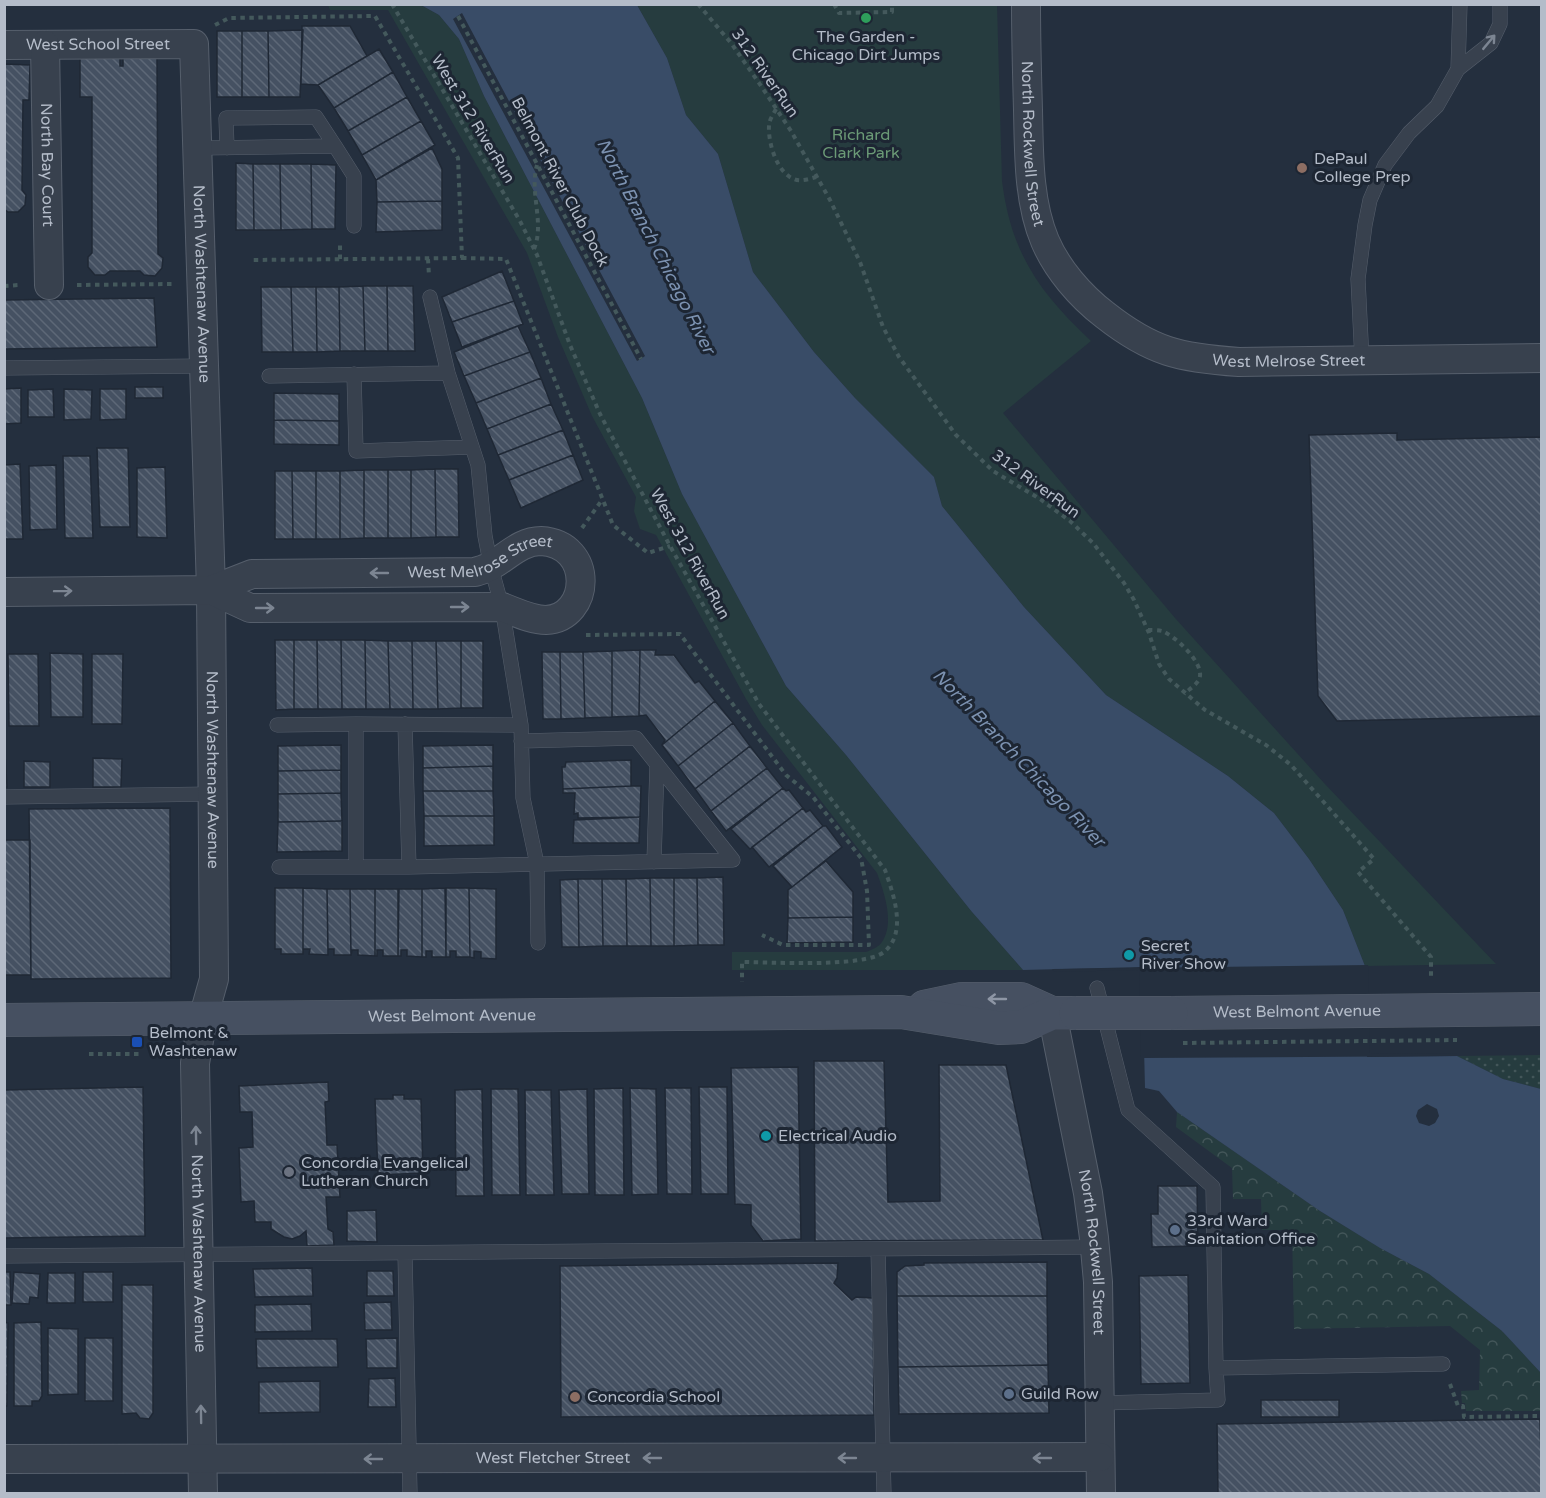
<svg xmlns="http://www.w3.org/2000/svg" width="1546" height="1498" font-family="'Varela Round',sans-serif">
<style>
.grass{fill:url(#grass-dots)}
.forest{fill:url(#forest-crowns)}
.park{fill:#263c3f}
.water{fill:#394c67;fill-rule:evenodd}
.pier{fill:#242f3e}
.building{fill:url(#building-back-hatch);stroke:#1f2835;stroke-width:1.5}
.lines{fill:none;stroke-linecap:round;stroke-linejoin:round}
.service-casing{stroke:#565f6c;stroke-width:15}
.minor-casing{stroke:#565f6c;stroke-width:30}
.secondary-casing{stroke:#565f6c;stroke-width:34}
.path{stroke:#44595c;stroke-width:4;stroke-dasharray:4.5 4.5;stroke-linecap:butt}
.service{stroke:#38414e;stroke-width:14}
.minor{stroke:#38414e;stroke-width:28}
.secondary{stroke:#465061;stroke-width:33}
.secondary-bridge-casing{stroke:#565f6c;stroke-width:34;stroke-linecap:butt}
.path-bridge{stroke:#44595c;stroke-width:4;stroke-dasharray:4.5 4.5;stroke-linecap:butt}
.secondary-bridge{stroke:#465061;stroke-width:33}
.oneway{stroke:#7c8592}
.oneway2{stroke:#8e96a5}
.leisure-dot{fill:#2e9e5b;stroke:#1d2633;stroke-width:2}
.education-dot{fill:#8d6e63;stroke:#1d2633;stroke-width:2}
.culture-dot{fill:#0f9aa8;stroke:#1d2633;stroke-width:2}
.transit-dot{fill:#1a4fb4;stroke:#1d2633;stroke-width:2}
.worship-dot{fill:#6b7280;stroke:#1d2633;stroke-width:2}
.service-dot{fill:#5c6f8a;stroke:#1d2633;stroke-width:2}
.labels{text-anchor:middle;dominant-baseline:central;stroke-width:6;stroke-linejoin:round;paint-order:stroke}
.poi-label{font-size:16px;fill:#b4bcc9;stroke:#1d2633;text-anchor:start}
.street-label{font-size:16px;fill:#b4bcc9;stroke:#1d2633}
.park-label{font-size:16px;fill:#6b9a76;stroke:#1d2633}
.water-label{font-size:18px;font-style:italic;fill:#7c92b1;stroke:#1d2633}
</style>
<defs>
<pattern id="grass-dots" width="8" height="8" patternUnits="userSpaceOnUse" patternTransform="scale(1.5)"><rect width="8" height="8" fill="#263c3f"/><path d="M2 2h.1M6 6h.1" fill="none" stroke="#435659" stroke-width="1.8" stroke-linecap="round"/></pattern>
<pattern id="forest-crowns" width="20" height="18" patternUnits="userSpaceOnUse" patternTransform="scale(1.5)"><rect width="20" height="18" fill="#263c3f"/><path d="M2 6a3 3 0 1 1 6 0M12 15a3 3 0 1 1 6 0" fill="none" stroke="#435659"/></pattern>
<pattern id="building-back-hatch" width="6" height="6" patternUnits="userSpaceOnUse" patternTransform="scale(1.5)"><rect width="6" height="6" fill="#455162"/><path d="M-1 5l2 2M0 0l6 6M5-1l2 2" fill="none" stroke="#5d6877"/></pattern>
</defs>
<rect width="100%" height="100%" fill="#242f3e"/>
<path class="grass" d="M1541,1055V1089L1503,1079L1457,1056Z"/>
<path class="forest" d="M1177,1112L1320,1211L1380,1248L1429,1274L1502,1331L1541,1373V1411H1466L1465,1403H1462L1461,1391L1479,1390L1480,1350L1450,1326L1294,1329L1292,1230H1262L1261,1199H1233L1232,1168L1176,1127Z"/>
<path class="park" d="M328,5H421L439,15L459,39L484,96L642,398L682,494L786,686L846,755L972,912L1023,970H732V952H866C871,950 879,947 882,942C895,923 884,892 877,873L762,725L746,699L656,535L640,529L634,511L636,497L592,416L558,337L527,253L388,10H330Z
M637,5H997L1002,181C1011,253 1039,292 1091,341L1003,413L1175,618L1324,783L1496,964L1365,966L1343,910L1309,859L1274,813L1228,776L1106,695L1024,607L942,506L934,477L855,398L814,352L753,272L718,154L686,115L667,58Z"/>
<path class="water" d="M421,5H637L667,58L686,115L718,154L753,272L814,352L855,398L934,477L942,506L1024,607L1106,695L1228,776L1274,813L1309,859L1343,910L1365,966L1367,1057L1457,1056L1503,1079L1541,1089V1373L1502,1331L1429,1274L1380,1248L1320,1211L1177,1112L1159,1091L1145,1088L1142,967L1023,970L972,912L846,755L786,686L682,494L642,398L484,96L459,39L439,15ZM1427,1104L1437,1109L1439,1116L1435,1123L1429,1126L1419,1123L1416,1116L1418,1110Z"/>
<path class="pier" d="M462,13L645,356L641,359L637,361L453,19Z
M1368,965L1370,1054L1457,1053V1056L1141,1058L1139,970L1054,972L1052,969Z"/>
<path class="building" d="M302,26H350L367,56L318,85L301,84Z
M303,30L300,97H269L268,31Z
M217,31H242V97H217Z
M242,31H268L269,97H242Z
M379,49L393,72L334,108L318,85Z
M157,56L158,254L163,258L162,268L155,276L144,275L140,271H110L105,275H95L88,267V257L92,253V97H80V57H120V66H123V57Z
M4,64L30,65L29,100H23L22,190L26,195L25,205L18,212H8L4,209Z
M393,72L407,97L348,131L334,108Z
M407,97L421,121L362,155L348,131Z
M421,121L435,145L376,180L362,155Z
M432,148L442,169V201L377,202L376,180Z
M236,163L253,164L254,230H236Z
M253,164H280L281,230H254Z
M280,164H311L312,229L281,230Z
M311,164L336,165L335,229H312Z
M442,201V230L376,232L377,202Z
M502,271L514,301L452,322L442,297Z
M363,286H387L388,351H365Z
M363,286L365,351H340L339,287Z
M387,286H413L415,351H388Z
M261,287H291L293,352H262Z
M291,287H316L317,352H293Z
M316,287H339L340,351L317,352Z
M154,298L157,347L4,349V300Z
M514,301L523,324L462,347L452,322Z
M518,326L530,352L464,376L454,352Z
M530,352L541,378L476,403L464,376Z
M541,378L551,404L487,429L476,403Z
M135,387H163V398H135Z
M21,388V423L4,424V389Z
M53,389L54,417H28V390Z
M64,389L92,390L91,419L64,420Z
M100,389H126V419L100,420Z
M274,393L339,394V421L274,420Z
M551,404L563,430L498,455L487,429Z
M274,420L339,421V445L274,444Z
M563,430L573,455L509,480L498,455Z
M1397,433V440L1542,437V716L1337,721L1318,696L1309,435Z
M97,448H128L130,527H100Z
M573,455L583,480L521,508L509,480Z
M63,456H90L93,538H65Z
M20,464L23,539H4V465Z
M56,465L57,529L30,530L29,466Z
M165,467L167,538L137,537V468Z
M435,469H458L459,537H436Z
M435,469L436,537L411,538V470Z
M364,470H388V538H364Z
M364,470V538L340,539V471Z
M388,470H411V538H388Z
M275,471H292L293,539H275Z
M292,471H316V539H293Z
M316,471H340V539H316Z
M275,640H294V709L276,710Z
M294,640H317L318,709H294Z
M317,640H341L342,709H318Z
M341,640H365L366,709H342Z
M365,640L388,641L390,709H366Z
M388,641H412L413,709H390Z
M412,641H436L438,709H413Z
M436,641H461V708L438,709Z
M461,641H483V708H461Z
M640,650H656L655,655H674L695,683L699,681L715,701L662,745L665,740L646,715L639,716Z
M640,650L639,716L612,717V651Z
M612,651V717L585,718L583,652Z
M542,652H560L561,719H543Z
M560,652H583L585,718L561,719Z
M50,653L83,654V717H51Z
M8,654H38L39,726H9Z
M92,654H123L122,724H92Z
M715,701L733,723L678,766L662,745Z
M733,723L750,746L695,789L678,766Z
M341,745V770L278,771V746Z
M493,745V766L423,768V746Z
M750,746L767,768L711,811L695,789Z
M4,754H5L7,787H4Z
M93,758L122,759L121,787H93Z
M631,760V786L563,789L562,767H565L566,762Z
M24,761L50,762V787H24Z
M493,766V791H423V768Z
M767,768L783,788L726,831L711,811Z
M341,770V793L278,794V771Z
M631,786H641L640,817L578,818V813L574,814L575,793H563V789Z
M783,788L786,791L789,790L803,808L750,849L731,829Z
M423,791H493L494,816H424Z
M341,793L342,821L278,822V794Z
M170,808L171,978L31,979L29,809Z
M803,808L806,812L810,810L823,826L769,867L752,847Z
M424,816H494V845L424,846Z
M640,817L639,843H573L574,820Z
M342,821V851L277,852L278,822Z
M823,826H826L842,847L792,887L773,866Z
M4,840H30L31,975H4Z
M826,861L853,892V917L788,918V890Z
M723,877L724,945H698L697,878Z
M650,878H674V946H651Z
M650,878L651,946H627L626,879Z
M674,878H697L698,945L674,946Z
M578,879H602L603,946L579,947Z
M578,879L579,947H562L560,880Z
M602,879H626L627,946H603Z
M275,888H303V954H281V949H275Z
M303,888L327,889L328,955L309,954L310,949H303Z
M445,888L446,957H432V951H426V957H422V889Z
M446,888H469L470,957H456V951H450V957H446Z
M469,888L496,889V959L481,958V952L474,951V958L470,957Z
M327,889H350L351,955H334V949H328Z
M350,889H375V956L358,955V950H352L351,955Z
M375,889H398V956H383V950H377V956H375Z
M399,889H422V957L407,956V950H401V956H398Z
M853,917V942L787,943L788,918Z
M814,1061H884L888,1202L940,1201L939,1065H1006L1043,1240L815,1241Z
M798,1067L801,1239L763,1241L751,1225V1205L735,1204L731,1068Z
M328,1082L329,1101L325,1102L327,1145H337L340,1197H326L328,1229L333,1232L334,1245L307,1246L306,1231L300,1236L292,1239L284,1237L271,1229V1222H255L254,1201L241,1202L239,1148L253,1147L252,1112H240L239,1086Z
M143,1087L145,1236L4,1238V1090Z
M699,1087H727L728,1194H701Z
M623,1088L624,1195H595L594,1089Z
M630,1088L656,1089L658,1194L632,1195Z
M665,1088H691L692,1194H667Z
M482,1089L484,1196H456L455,1090Z
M491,1089H518L520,1195H492Z
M587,1089L589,1194H562L559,1090Z
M525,1090H551L554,1195H526Z
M393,1095H404V1099H421L423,1173L378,1175L375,1099H393Z
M1158,1186H1197L1198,1246L1152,1247L1151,1214H1158Z
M376,1210L377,1242L347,1241V1211Z
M1047,1262V1296H897V1272L905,1266L924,1265V1263Z
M838,1263L837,1278L834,1283L852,1300L856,1297L873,1298L874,1415L561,1417L560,1266Z
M312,1268L313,1296L255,1297L253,1269Z
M367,1271H393L394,1296H367Z
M4,1272H10L11,1305H4Z
M14,1272L40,1274L38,1298L30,1297L29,1304L12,1303Z
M83,1272H113V1302H83Z
M48,1273H75V1303H47Z
M1188,1275L1190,1383L1141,1384L1139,1276Z
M122,1285H153V1413L149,1419L140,1418L136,1413L122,1414Z
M897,1296H1047L1048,1365L898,1367Z
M391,1302L392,1330H365L364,1303Z
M311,1304L312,1331L255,1332V1305Z
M4,1322L8,1323L7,1406H4Z
M41,1322L42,1396L39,1401H32V1406H14V1323Z
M48,1328L78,1329V1394L48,1395Z
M85,1338H113V1401H85Z
M397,1338V1368H367L366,1339Z
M256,1339H337L338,1367L257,1368Z
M1048,1365L1049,1413L899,1414L898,1367Z
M395,1378L396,1407H368L369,1379Z
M320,1381V1412L259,1413V1382Z
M1261,1400H1339V1417H1261Z
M1540,1419L1542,1494H1218L1217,1424Z"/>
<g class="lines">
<g class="service-casing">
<path id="service" d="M1458,69L1491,43L1500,24V4
M197,148L335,146L354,176V226
M227,148L226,118L316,117L335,146
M430,297L448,373L478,465L485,536L491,567L502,607L521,725L523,798L537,864L538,943
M1362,361L1358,279L1365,225L1370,200L1385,165L1409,133L1437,106L1458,69L1460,4
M4,368L204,366
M354,374L356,451L472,447
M269,376L448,373
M356,724L521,725
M405,724L409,867
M277,725L356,724V867
M4,797L213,794
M654,862L657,765
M279,867H409L733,860L636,738L521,741
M1097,988L1128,1110L1213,1187L1216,1368
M878,1249L884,1494
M405,1253L410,1494
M4,1256L1095,1247
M1099,1403L1218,1400L1216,1368L1443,1364"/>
</g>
<g class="minor-casing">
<g id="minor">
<path id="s1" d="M1026,4C1026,40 1027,75 1028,110C1029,152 1028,201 1045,241C1057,269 1080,296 1105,315C1152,352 1180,358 1239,362L1542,358"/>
<path id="s2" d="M4,45L194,44L211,590L214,979L203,1018L195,1063L203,1494"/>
<path id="s3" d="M45,45L49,285"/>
<path id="s4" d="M4,592L211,590L252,574L475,572C481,570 487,569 492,565C508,556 521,541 541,541C595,544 591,618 546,620C531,620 516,612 502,607L250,608L211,590"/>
<path id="s5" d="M1052,1013L1088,1193L1094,1238L1098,1282L1101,1494"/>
<path id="s6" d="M4,1459L1100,1457"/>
</g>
</g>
<g class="secondary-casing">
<g id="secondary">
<path d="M924,1007L962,999H1021L1052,1013"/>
<path id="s7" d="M1171,1013L1542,1009"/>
<path id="s8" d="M4,1020L901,1012L999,1028L1021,1027L1052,1013H1076"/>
</g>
</g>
<path class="path" d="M392,4L520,221L537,255L570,345L600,414L670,546L759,704L885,870C893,893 908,933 884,952C864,968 770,962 742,962V982
M698,4L731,43L759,83L791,131L830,200L860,262L883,327L899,357L956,435L993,471L1040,499L1070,521L1093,543L1124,583L1134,600L1149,633L1159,664L1169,679L1205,710L1266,745L1291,765L1374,859L1358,872L1431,957V980
M834,4L839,13L892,12V4
M458,16L641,359
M215,25L229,18L375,16L458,158L462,258L253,260
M776,109C773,115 769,120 769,126C768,143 777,173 794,179C801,182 809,179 816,177
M534,249C545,223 529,193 537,165
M462,258L506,259L613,525L648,553L670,546
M340,259V242
M428,259L429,276
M77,285L172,284
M4,286L19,285
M582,528L602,500
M1148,630C1152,630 1158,630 1162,631C1175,636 1202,661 1200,676C1199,684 1189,689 1184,694
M586,635L680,634L786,775L813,797L861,858L867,891L869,945H783L762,935
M89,1054H142
M1450,1384L1458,1406H1463L1464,1417L1542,1416"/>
<use href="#service" class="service"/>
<use href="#minor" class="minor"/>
<use href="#secondary" class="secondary"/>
<g class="secondary-bridge-casing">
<path id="secondary-bridge" d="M1076,1013H1171"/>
</g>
<path class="path-bridge" d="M1183,1043L1457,1040"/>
<use href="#secondary-bridge" class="secondary-bridge"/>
</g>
<defs><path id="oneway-shaft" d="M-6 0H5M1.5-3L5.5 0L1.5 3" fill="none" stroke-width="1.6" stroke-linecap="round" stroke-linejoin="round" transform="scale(1.5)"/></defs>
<g class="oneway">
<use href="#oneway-shaft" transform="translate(1489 42) rotate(-50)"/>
<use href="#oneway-shaft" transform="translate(379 573) rotate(180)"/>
<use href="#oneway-shaft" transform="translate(63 591) rotate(-1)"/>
<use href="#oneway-shaft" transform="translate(460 607)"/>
<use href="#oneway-shaft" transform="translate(265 608)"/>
<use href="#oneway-shaft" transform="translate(196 1135) rotate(-91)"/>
<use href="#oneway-shaft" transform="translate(201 1414) rotate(-91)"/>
<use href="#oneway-shaft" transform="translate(652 1458) rotate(180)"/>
<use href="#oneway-shaft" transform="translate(847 1458) rotate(180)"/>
<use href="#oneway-shaft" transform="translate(1042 1458) rotate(180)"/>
<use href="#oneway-shaft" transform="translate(373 1459) rotate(180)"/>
</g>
<use class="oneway2" href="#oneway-shaft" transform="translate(997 999) rotate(180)"/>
<circle class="leisure-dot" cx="866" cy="18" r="6"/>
<g class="education-dot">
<circle cx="1302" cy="168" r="6"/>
<circle cx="575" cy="1397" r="6"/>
</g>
<g class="culture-dot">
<circle cx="1129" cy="955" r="6"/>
<circle cx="766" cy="1136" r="6"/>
</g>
<rect class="transit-dot" x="131" y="1036" width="12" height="12" rx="3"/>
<circle class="worship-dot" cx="289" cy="1172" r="6"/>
<g class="service-dot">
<circle cx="1175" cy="1230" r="6"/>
<circle cx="1009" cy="1394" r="6"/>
</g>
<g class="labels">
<g class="poi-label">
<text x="866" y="37" text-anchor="middle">The Garden -<tspan x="866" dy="18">Chicago Dirt Jumps</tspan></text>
<text x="1314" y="159">DePaul<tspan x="1314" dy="18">College Prep</tspan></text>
<text x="1141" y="946">Secret<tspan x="1141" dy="18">River Show</tspan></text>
<text x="149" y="1033">Belmont &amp;<tspan x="149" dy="18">Washtenaw</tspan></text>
<text x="778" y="1136">Electrical Audio</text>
<text x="301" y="1163">Concordia Evangelical<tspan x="301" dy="18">Lutheran Church</tspan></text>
<text x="1187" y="1221">33rd Ward<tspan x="1187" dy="18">Sanitation Office</tspan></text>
<text x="1021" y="1394">Guild Row</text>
<text x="587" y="1397">Concordia School</text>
</g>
<g class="street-label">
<text stroke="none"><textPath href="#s2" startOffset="94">West School Street</textPath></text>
<text transform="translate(765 73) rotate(55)">312 RiverRun</text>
<text transform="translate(473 119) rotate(59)">West 312 RiverRun</text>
<text stroke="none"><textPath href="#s1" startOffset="140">North Rockwell Street</textPath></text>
<text stroke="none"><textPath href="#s3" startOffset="120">North Bay Court</textPath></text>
<text transform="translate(560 182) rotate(62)">Belmont River Club Dock</text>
<text stroke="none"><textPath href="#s2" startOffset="430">North Washtenaw Avenue</textPath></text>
<text stroke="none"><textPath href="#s1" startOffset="530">West Melrose Street</textPath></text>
<text transform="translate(1036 484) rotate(36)">312 RiverRun</text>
<text transform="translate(690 554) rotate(61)">West 312 RiverRun</text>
<text stroke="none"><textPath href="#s4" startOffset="483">West Melrose Street</textPath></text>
<text stroke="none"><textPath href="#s2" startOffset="916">North Washtenaw Avenue</textPath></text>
<text stroke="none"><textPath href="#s7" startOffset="126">West Belmont Avenue</textPath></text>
<text stroke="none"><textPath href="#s8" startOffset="448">West Belmont Avenue</textPath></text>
<text stroke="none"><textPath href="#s5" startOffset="243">North Rockwell Street</textPath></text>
<text stroke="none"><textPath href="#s2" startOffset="1402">North Washtenaw Avenue</textPath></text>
<text stroke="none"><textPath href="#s6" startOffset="549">West Fletcher Street</textPath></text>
</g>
<g class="park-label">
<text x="861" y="135">Richard<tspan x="861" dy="18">Clark Park</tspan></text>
</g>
<g class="water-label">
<text transform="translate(656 246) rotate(63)">North Branch Chicago River</text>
<text transform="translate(1019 758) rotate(46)">North Branch Chicago River</text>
</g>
</g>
<rect width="1546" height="1498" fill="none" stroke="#b4bcc9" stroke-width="12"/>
</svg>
